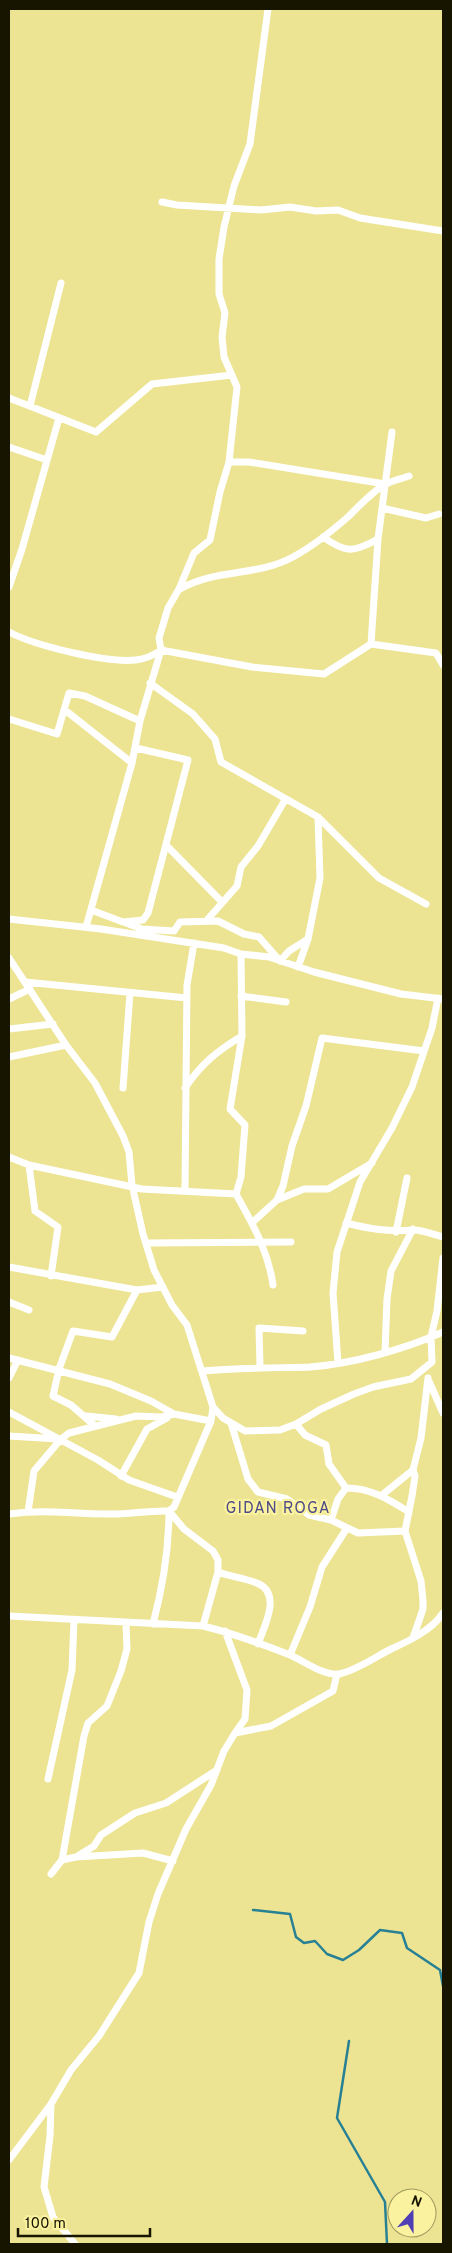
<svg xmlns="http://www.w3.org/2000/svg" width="452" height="2253" font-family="Overpass,sans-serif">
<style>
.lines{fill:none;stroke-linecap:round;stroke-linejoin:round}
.stream{stroke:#288095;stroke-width:2.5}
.street{stroke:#fff;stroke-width:7}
.labels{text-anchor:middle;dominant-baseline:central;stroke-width:4.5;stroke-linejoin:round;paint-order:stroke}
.quarter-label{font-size:16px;letter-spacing:1px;fill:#4d4a88;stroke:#faf29e}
</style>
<rect width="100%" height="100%" fill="#ece492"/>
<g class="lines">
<path class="stream" d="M253,1910L290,1914L296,1937L304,1943L315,1941L327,1954L343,1960L359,1950L380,1930L402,1933L407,1948L440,1970L443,1986
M349,2041L337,2118L385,2202L387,2244"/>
<path class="street" d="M162,202L177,205L261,210L290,207L316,211L338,210L360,218L443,231
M9,398L96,432L152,384L232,375
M30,406L61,283
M9,447L47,460
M229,462H249L385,484
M382,508L426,518L439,514
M323,537C346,553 353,553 378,539
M9,587L22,549L59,418
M180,589C217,568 256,577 293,557C313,546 332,531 349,516C360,505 371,493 384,485C391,481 401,479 409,476
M9,632C36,646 106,663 136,660C145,659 154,655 161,650L159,638L168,608L179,589L194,553L210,540L220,492L229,462L237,387L224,357L222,337L225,313L219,294V259L224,227L234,186L250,144L268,9
M371,644L378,539L392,432
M150,683L193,714L215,739L221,762L318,817L379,878L426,904
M65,710L132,763
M9,719L57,734L69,693L85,696L140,721L132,763L86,927
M140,721L161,650L252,667L324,674L371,644L436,653L443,665
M167,846L222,902
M91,910L123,922L143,920L148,913L188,760L136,748
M9,919L101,929L224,948L241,954L269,957L314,972L401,994L443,999
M207,920L237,886L241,867L258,846L285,800
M126,923L142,929L174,931L180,922L218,921L244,934L259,937L280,961L289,951L308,939
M241,954L242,1036L230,1109L245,1125L241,1177L236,1194C253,1225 268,1250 273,1285
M9,958L66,1045L95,1083L123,1136L129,1152L132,1185L143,1234L154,1270L172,1305L187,1325L213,1407L223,1418L245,1431L280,1430L296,1424L321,1409L354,1394L373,1387L411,1379L432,1362L431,1337L437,1311L443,1258
M298,967L308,939L320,878L318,817
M25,982L187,998
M241,996L286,1002
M9,999L30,989
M9,1029L53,1024
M9,1057L66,1045
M123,1088L130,993
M185,1088C201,1064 217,1051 242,1036
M9,1157L29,1165L142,1189L236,1194
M29,1165L35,1211L58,1227L51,1276
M185,1190L187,985L194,943
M277,1200L304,1189H328L372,1163
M253,1222L277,1200L283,1186L292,1146L306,1106L322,1038L424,1051
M346,1223C370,1229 388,1232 412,1230C421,1229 434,1235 443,1237
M396,1232L407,1178
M146,1243L291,1242
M9,1267L137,1290L163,1287
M9,1302L29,1310
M385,1352L387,1299L391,1271L413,1229
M9,1358L110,1384L151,1401L174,1414L211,1421
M338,1363L333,1293L337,1252L360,1182L392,1128L412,1087L432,1028L438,998
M260,1367L259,1328L303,1331
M202,1371C238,1368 274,1368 310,1367C352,1364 405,1349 443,1332
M9,1378L18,1360
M428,1379L443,1413
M9,1412L98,1460L129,1480L177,1497
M86,1416L116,1419
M231,1423L248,1479L258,1492L287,1499L309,1515L331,1520L358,1533L405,1531
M296,1424L305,1435L326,1445L329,1464L346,1488C371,1488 388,1499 409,1512
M94,1425L71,1405L53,1396L59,1369L73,1331L112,1337L137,1290
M9,1436L58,1439
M121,1476L147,1429L167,1418
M382,1495L413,1470
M28,1512L34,1471L61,1439L69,1433L136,1416L162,1417L174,1414
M9,1514C46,1509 70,1514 107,1514C127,1515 148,1510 169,1511L184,1529L213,1551L218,1560V1572C231,1577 246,1578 259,1584C282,1595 263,1629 258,1644
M331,1520L338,1499L346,1488
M9,1616L203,1626C232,1633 262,1644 290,1655C304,1661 323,1676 339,1674C357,1670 375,1657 391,1649C409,1641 432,1630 443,1613
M153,1624C163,1586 169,1550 169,1511L174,1507L211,1421L213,1407
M203,1626L218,1572
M225,1631L247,1690L245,1719L235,1733
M413,1638L423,1609V1600L421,1581L405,1531L412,1496L415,1476L413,1470L421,1438L428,1378
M290,1655L310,1607L322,1567L347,1528
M48,1779L72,1670L74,1620
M76,1857L94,1846L101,1835L135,1813L166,1803L217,1770
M62,1860L84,1736L88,1723L107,1706L121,1671L127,1649L126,1623
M51,1874L62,1860L76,1857L143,1853L173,1861
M9,2160L51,2104
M75,2244L53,2217L44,2187L50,2136L51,2104L71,2070L99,2036L139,1973L149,1922L158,1894L186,1829L211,1785L224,1751L235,1733L271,1726L333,1691L337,1674"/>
</g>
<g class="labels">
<g class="quarter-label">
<text x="278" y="1509">GIDAN ROGA</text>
</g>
</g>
<rect width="452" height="2253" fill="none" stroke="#171400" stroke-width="20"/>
<g transform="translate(412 2213) rotate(21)"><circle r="24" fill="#faf29e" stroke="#9f995f"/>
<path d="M0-4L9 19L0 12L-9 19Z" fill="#503eb5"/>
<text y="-8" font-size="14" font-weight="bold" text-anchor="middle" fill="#171400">N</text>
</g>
<path d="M18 2228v8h132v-8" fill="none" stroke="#171400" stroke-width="2.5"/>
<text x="25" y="2228" font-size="15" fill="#171400" stroke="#faf29e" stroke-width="4" paint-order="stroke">100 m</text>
</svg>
